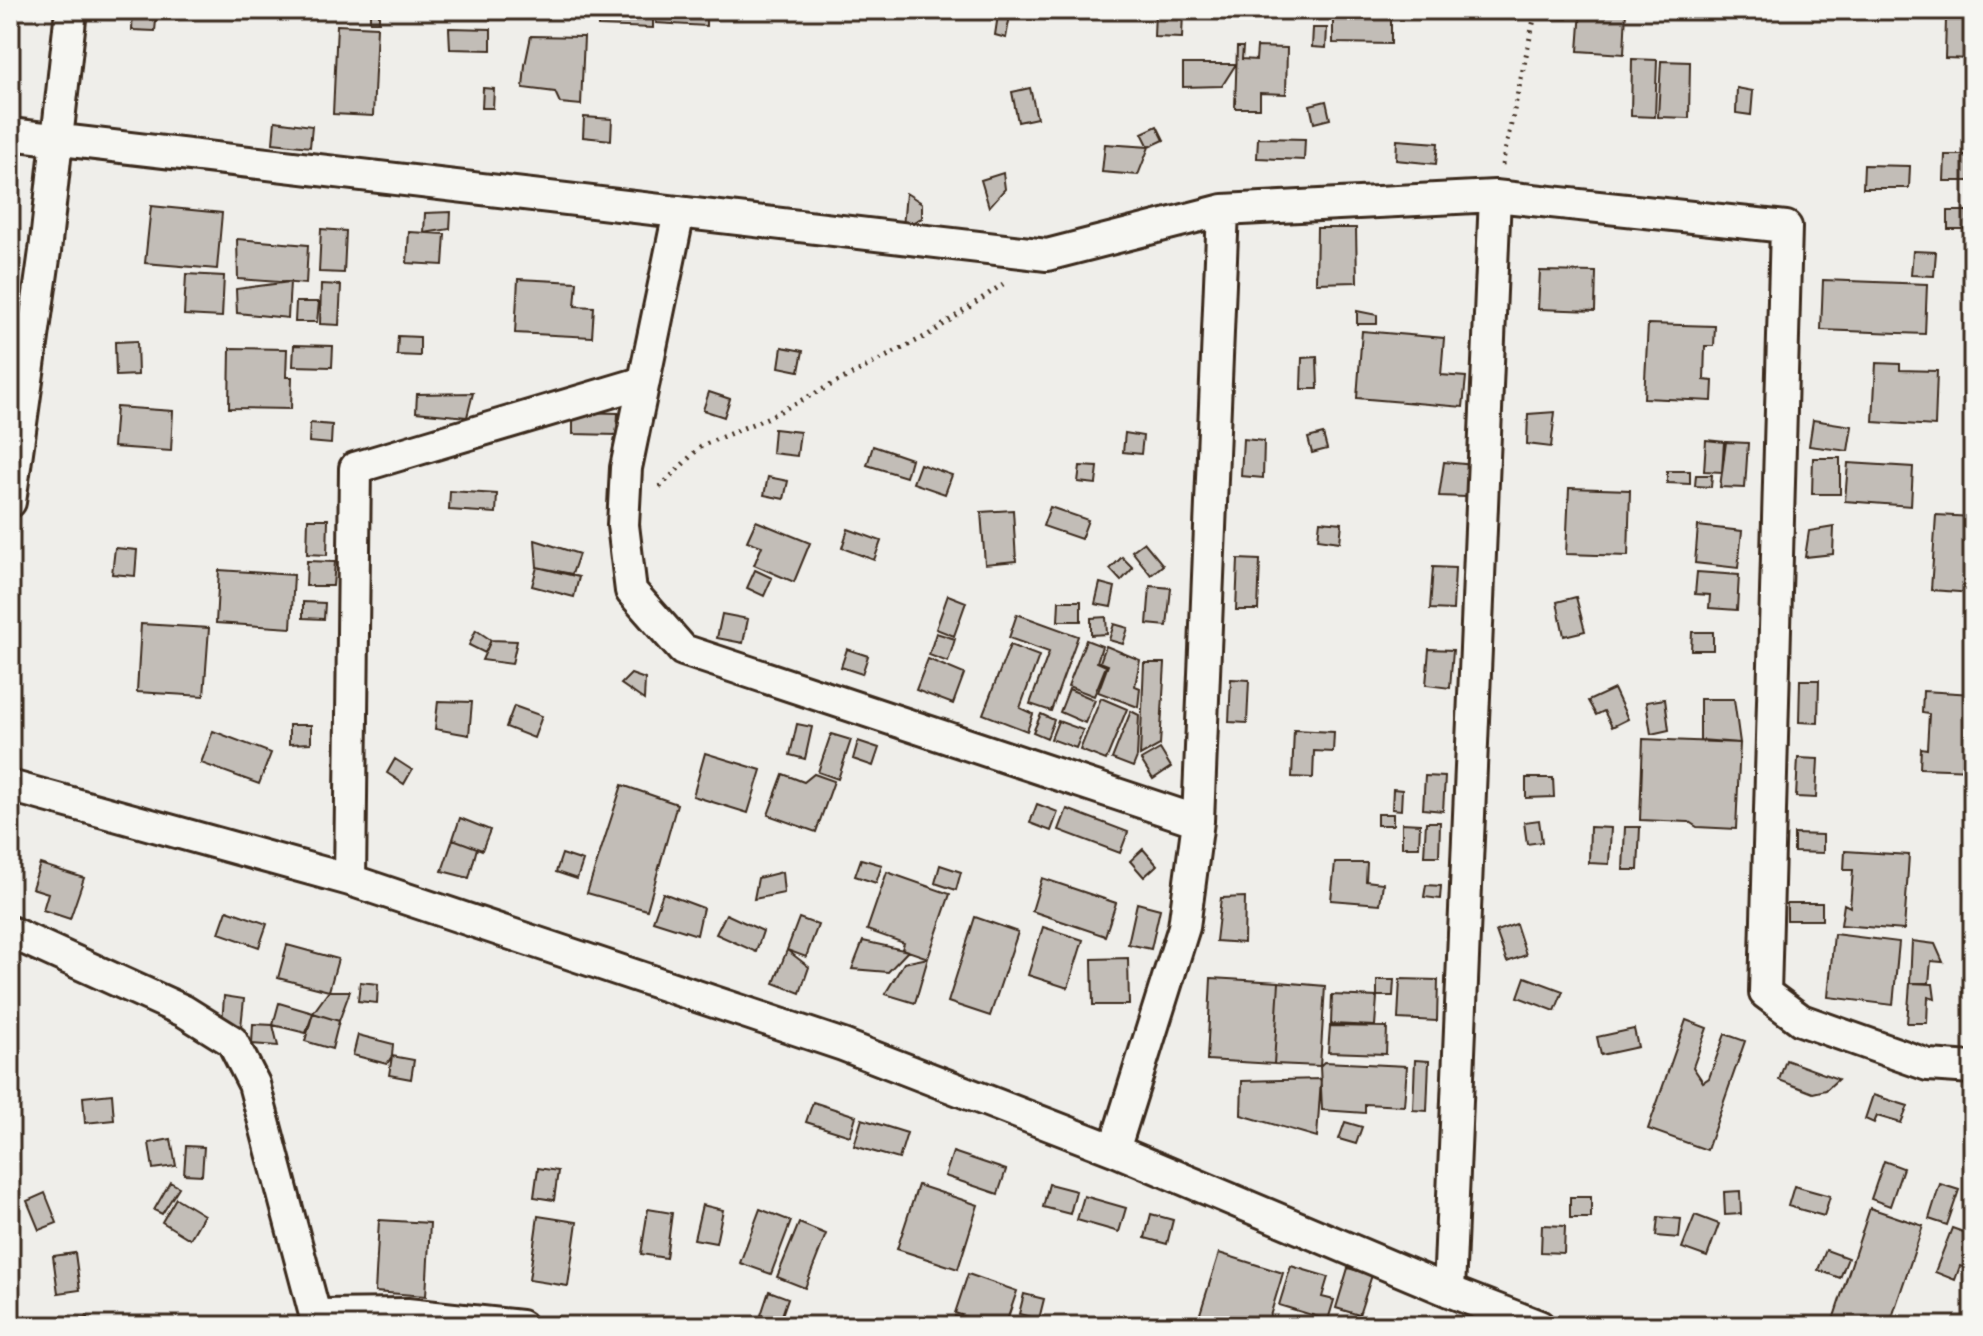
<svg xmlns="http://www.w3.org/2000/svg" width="1983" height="1336" font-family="'Indie Flower',sans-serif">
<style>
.building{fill:#c2bdb7;stroke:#3b2a1e;stroke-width:2}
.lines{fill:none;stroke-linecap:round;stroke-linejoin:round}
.minor-casing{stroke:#3b2a1e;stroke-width:36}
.path{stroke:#3b2a1e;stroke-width:5;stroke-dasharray:2 6;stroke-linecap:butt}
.minor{stroke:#f6f6f2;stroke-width:30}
</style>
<rect width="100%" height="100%" fill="#efeeea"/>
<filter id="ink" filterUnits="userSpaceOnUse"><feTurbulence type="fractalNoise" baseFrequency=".0125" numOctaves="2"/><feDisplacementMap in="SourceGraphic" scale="16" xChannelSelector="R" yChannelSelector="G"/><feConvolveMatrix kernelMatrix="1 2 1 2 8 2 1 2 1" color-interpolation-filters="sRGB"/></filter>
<g filter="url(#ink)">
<path class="building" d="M133,10H157L155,31L132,30Z
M271,10H312V15L271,14Z
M370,10H379V22H370Z
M456,10H507L506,19L455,17Z
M598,10H653V28L598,26Z
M657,10H706V26L656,23Z
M991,10H1011L1006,38L995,35L998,15L990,14Z
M1155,10H1226V12L1183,11L1182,38L1154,37Z
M1333,10H1391V44L1333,43Z
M1548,10H1568L1567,19L1548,18Z
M1581,10H1626L1624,54L1578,51Z
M1876,10H1893L1892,19L1876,18Z
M1946,19L1973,20V59L1945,58Z
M337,25L377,27L373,116L333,114Z
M449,28L491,29V50L450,49Z
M1313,28H1327L1326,48L1312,47Z
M531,36L584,37L581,105L560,103L555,92L523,88L525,65Z
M1237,47H1243L1242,59L1256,60L1257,47L1287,48L1286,94L1260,93V108H1235Z
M1632,59L1657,60L1655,117L1631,116Z
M1661,61L1690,62L1689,118L1658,117Z
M1183,64H1236L1222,86L1183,87Z
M483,88L494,89L493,108H482Z
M1030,88L1037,118L1018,122L1012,92Z
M1737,88L1753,91L1751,115L1736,113Z
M1326,101L1330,119L1314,123L1310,105Z
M584,117L612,119L611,140L583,137Z
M275,121L312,126L310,147L273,143Z
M1157,126L1164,140L1149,147L1142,133Z
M1258,138L1305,139L1304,160L1257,158Z
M1397,140L1438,143L1436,164L1396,160Z
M1105,144L1149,147L1138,175L1102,172Z
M1945,155H1970V181H1944Z
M1864,165L1910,166L1909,188H1863Z
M1003,173L1005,189L989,207L981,180Z
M906,193L922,203V218L903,227Z
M151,206L222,213L217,269L145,263Z
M1948,211H1967L1968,229H1948Z
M451,212L450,229L424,233L425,213Z
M1317,228H1356L1357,282L1316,283Z
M321,229L346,231L344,273L319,272Z
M409,232L445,234L443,265L407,263Z
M237,239L308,245L306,284L238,279Z
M1913,251L1936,252L1934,276L1911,275Z
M1540,271L1596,272L1595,311L1538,309Z
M186,274L224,276L222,317L184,315Z
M518,279L577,282L575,306L594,307L592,337L515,333Z
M1823,280L1927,284L1925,334L1821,330Z
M290,282L288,318L237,313L236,289Z
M321,284L341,285L339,325L320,324Z
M296,302H319L317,322H295Z
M1357,311L1377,315V324H1357Z
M1648,324L1715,326L1714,346H1705L1704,380L1713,381L1712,401L1644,398Z
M1362,331L1444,338L1441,375L1466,377L1463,407L1357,398Z
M398,336L420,337V356L397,355Z
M137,341L138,375L116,376L115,342Z
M294,345L333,346L332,367L293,366Z
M782,347L803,351L799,371L779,367Z
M230,348L287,349L286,377H292L291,409L229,408Z
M1317,357L1318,389H1301L1302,358Z
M1876,363L1900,364V370L1937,371L1935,426L1873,422Z
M709,392L730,399L724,417L703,410Z
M473,393L467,417L416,412L417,394Z
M116,407L173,411L171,451L113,447Z
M573,412L618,413L617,435L573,434Z
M1555,412L1551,447L1527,444L1528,414Z
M1813,420L1852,426L1848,451L1809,446Z
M310,423L332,425L331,444L309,442Z
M774,429L800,432L797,456L772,453Z
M1125,433L1143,436L1141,454L1123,452Z
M1323,434L1327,449L1312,453L1308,438Z
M1243,439L1264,441L1263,478L1241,476Z
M1706,440L1724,442L1722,472L1704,471Z
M1726,442L1748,443L1745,488L1720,487Z
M873,446L911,459L906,477L867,465Z
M1813,458H1840V494H1812Z
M1444,462L1474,465L1466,497L1439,496Z
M1848,463L1913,467L1911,506L1845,501Z
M920,464L952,475L945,494L913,483Z
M1080,466L1098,467L1096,484L1078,482Z
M1667,471H1690V484L1667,483Z
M1696,475H1712L1711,487L1695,486Z
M768,477L788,481L784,499L764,495Z
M1569,488L1630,490L1628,556L1566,554Z
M450,491L497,494L496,513L449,510Z
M1050,507L1088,520L1081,539L1043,526Z
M1013,510L1016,561L985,564L981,512Z
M1936,515L1973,517V593L1931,590Z
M308,519H328L327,555L307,554Z
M756,521L810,543L794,582L754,565L762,546L747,541Z
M1320,521L1342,523L1340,542L1318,539Z
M1698,526L1742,531L1738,568L1695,563Z
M1834,527L1833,554L1805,557L1809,531Z
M848,529L881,541L874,560L842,548Z
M535,540L579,554L572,574L537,567Z
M1144,542L1163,565L1151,575L1132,551Z
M115,548L137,550L135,576L112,574Z
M1122,557L1133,568L1121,581L1110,569Z
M1238,559L1260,560L1258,610H1236Z
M307,561L335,562L333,586H306Z
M537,567L579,577L574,597L532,586Z
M1433,567L1455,568L1453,610L1430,609Z
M219,570L294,575L291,628L216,623Z
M755,570L772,578L764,596L747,588Z
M1697,572L1739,575L1737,610L1709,608L1710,595L1695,594Z
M1100,583L1115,587L1111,607L1095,604Z
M1150,586L1171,588L1167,626L1147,624Z
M948,595L966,602L954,636L936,629Z
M1576,597L1585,631L1564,636L1557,602Z
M1059,601H1081V621H1058Z
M303,602L325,603L324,619L303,618Z
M722,614L748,619L743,643L717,638Z
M1017,614L1078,636L1051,711L1030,704L1049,652L1009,638Z
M1106,617L1107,634L1091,635V618Z
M141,624L209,628L204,696L137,692Z
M1114,624L1128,628L1123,644L1109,640Z
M476,630L491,640L485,653L469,645Z
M1692,632H1713V650H1691Z
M936,633L955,639L948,662L929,655Z
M491,640L517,641L512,664L482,660Z
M1086,640L1102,646L1097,662L1106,666L1094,696L1068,686Z
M1010,645L1039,656L1020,708L1033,714L1027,731L983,714Z
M1106,646L1140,660L1135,686L1140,688L1138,707L1098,692L1108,665L1100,662Z
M847,649L868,656L862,674L841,667Z
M1429,649L1453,650L1450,688L1426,685Z
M928,659L964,674L953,704L916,690Z
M1144,663H1165L1160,745L1140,756Z
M631,674L645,679L644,700L621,684Z
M1231,679L1249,680L1247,723L1229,722Z
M1800,680H1819L1818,723L1799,722Z
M1069,689L1095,700L1085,723L1060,712Z
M1614,689L1628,719L1612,727L1604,711L1596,715L1588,701Z
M1923,691L1973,694V770L1920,768L1921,748L1927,749L1929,714L1922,713Z
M1101,698L1127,709L1106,760L1080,750Z
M1665,699L1669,730L1651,734L1646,702Z
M1700,699H1734L1740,743L1700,740Z
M438,701L472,702L469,735L435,729Z
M514,706L542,716L534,738L506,727Z
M1131,711L1139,715L1137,757L1133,767L1112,759Z
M1041,714L1054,720L1047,738L1033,732Z
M1058,721L1083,730L1076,748L1051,739Z
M797,724L812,727L805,759L790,755Z
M289,725H311V743L289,744Z
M1294,730L1334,732L1333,752L1314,751L1313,778L1292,777Z
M213,731L271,753L259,784L201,763Z
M831,734L851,740L838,779L818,772Z
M1643,739L1740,743L1736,829L1697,827L1689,822L1640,820Z
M858,741L879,748L873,766L853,759Z
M1160,749L1171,767L1153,779L1141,760Z
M705,753L761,770L748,813L693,796Z
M1798,758L1818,759L1816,798L1796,797Z
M395,759L412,770L404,784L387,773Z
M783,774L804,782L814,774L834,781L816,832L768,815Z
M1425,776L1445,777L1443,811L1423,809Z
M1526,778H1553L1554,797L1526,798Z
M622,785L677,804L647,910L587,893Z
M1393,789L1402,790L1401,810L1392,809Z
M1037,804L1058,812L1051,831L1030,823Z
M1067,809L1128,832L1120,853L1059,830Z
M1377,814H1393V825H1377Z
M460,818L490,830L482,850L453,839Z
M1539,820L1542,842L1527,844L1524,822Z
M1426,822H1440L1439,856H1424Z
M1402,823L1420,824L1419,847H1402Z
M1590,827L1611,828L1609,864L1589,863Z
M1625,827H1640L1638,870H1623Z
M1794,834L1823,835V853L1794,852Z
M453,839L477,848L469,878L442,871Z
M1143,849L1157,865L1144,877L1130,861Z
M1845,851L1909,855L1904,930L1841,925L1844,904L1850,907L1853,870H1844Z
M562,854L583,861L577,879L556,872Z
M861,859L882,865L876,883L855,876Z
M1335,863H1367L1366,881L1383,883L1380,904L1331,900Z
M40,864L84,878L70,919L43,910L48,893L32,888Z
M940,865L961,872L956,890L935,883Z
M782,872L784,893L754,899L758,878Z
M887,872L950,894L928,958L902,949L904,943L867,930Z
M1042,878L1116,903L1105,936L1032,911Z
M1426,885L1441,886L1440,899L1424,897Z
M663,893L703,908L697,935L653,921Z
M1245,897L1244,943L1216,941L1221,898Z
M1137,903L1160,909L1151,949L1128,944Z
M1787,903H1822V920H1787Z
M227,910L267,924L259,947L219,933Z
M726,914L763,931L756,952L716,934Z
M975,917L1018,932L990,1016L948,1002Z
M799,918L818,925L806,957L787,950Z
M1516,924L1526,955L1507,962L1496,931Z
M1043,927L1083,940L1068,988L1028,975Z
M1834,934L1899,942L1893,1005L1828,997Z
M863,941L908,951L888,972L852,969Z
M1912,941L1935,944L1943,962L1931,961L1929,983H1910Z
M287,945L338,959L329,991L278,978Z
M787,950L809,967L800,993L774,983Z
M928,958L915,1003L885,994L904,963Z
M1128,958L1129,1005H1093L1092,959Z
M1525,977L1563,991L1555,1011L1518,997Z
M1211,978L1279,982L1274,1064L1207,1060Z
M1400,979L1438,980L1437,1021L1398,1019Z
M1377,980H1394L1393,996H1377Z
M360,982L378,984L377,1003L358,1001Z
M1279,982L1325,986L1320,1066L1274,1064Z
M1910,983L1933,984L1935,999L1928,997L1927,1023H1907Z
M329,991H350L339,1021L313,1013Z
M1332,995L1377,997L1375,1026L1331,1024Z
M224,996L244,999L240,1036L222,1025Z
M279,1003L313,1013L306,1033L273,1025Z
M313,1013L339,1021L332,1049L305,1041Z
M1686,1020L1707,1028L1693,1067L1703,1082L1709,1078L1725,1034L1745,1041L1707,1150L1648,1129Z
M253,1024L273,1025L278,1046L252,1044Z
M1330,1026L1387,1027L1386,1054L1328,1052Z
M1634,1029L1638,1047L1601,1055L1597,1037Z
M358,1035L393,1044L392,1056L387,1064L353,1055Z
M392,1056L414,1060L411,1079L389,1075Z
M1415,1060L1429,1061L1427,1111L1413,1110Z
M1786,1060L1838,1079L1826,1090L1813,1093L1779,1080Z
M1324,1062L1407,1066L1404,1106L1365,1104V1113L1322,1110L1320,1066Z
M1321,1079L1317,1137L1241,1115L1242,1081Z
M112,1094L114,1120L85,1123L83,1097Z
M1873,1095L1908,1106L1901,1123L1877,1116L1874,1123L1865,1119Z
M813,1102L856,1116L850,1136L806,1122Z
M862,1119L907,1133L899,1159L854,1146Z
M1345,1122L1362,1127L1356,1144L1339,1139Z
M171,1139L176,1166L153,1169L149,1143Z
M186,1146L204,1147L202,1175L184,1174Z
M953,1152L1006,1170L998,1194L945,1176Z
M1884,1161L1903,1168L1890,1206L1871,1199Z
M538,1168L558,1171L554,1200L534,1197Z
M170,1182L179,1187L162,1214L154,1210Z
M1049,1184L1076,1191L1070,1214L1043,1207Z
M1940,1184L1959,1190L1947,1225L1929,1219Z
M918,1185L978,1205L958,1269L897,1249Z
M1794,1186L1830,1196L1824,1216L1788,1206Z
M1740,1191L1741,1214L1725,1215L1724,1192Z
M45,1193L57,1223L39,1230L27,1201Z
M1084,1196L1126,1208L1119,1232L1077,1220Z
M1570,1197H1591V1218H1570Z
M176,1198L204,1215L190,1239L162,1222Z
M702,1205L723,1210L716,1243L694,1239Z
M1870,1208L1923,1226L1889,1326H1849L1833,1320Z
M648,1209L672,1213L666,1258L641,1254Z
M760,1209L791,1221L771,1274L740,1263Z
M1151,1214L1173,1220L1167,1244L1145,1238Z
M1695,1215L1719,1224L1707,1257L1682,1248Z
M538,1216L577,1222L568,1286L529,1280Z
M1658,1217L1681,1219L1679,1238L1656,1236Z
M379,1220L430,1223L426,1296L375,1292Z
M799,1223L826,1234L805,1288L777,1277Z
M1542,1225L1565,1226L1564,1253L1541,1252Z
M1952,1228L1972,1235L1969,1241L1973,1243V1271L1960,1266L1955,1280L1935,1272Z
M1826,1250L1848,1258L1840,1278L1818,1270Z
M75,1253L80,1290L58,1293L53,1256Z
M1219,1253L1283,1273L1267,1326H1217L1198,1320Z
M1291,1266L1328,1277L1322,1297L1334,1300L1328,1320L1279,1305Z
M1348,1268L1372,1275L1359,1315L1336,1308Z
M968,1274L1017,1291L1005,1326H993L955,1313Z
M769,1291L788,1298L780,1321L761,1315Z
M1024,1294L1044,1299L1039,1319L1019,1314Z
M955,1316L985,1326H951Z
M88,1317L89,1326H68L67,1319Z
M883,1318L903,1323L902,1326H881Z"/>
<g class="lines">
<g class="minor-casing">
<path id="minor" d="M10,134L1047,255L1223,210L1495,196L1786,227L1765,993L1801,1020L1928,1065L1973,1068
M679,212L626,468L623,525L631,591L683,650L1198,821
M10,502L45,251L71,10
M10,786L350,880L843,1045L1114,1150L1449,1291L1539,1326
M350,880L355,468L644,382
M10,932L184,1011L232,1041L254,1084L318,1326
M1114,1150L1184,927L1198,821L1223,210
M1449,1291L1495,196
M317,1315L407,1314L521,1326"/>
</g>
<path class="path" d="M1502,165L1536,10
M660,487L701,446L769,417L928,335L1003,284"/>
<use href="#minor" class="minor"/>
</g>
</g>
<rect width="1983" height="1336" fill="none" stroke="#f6f6f2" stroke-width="40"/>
<rect x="20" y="20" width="1943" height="1296" fill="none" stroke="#3b2a1e" stroke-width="3" filter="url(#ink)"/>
</svg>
